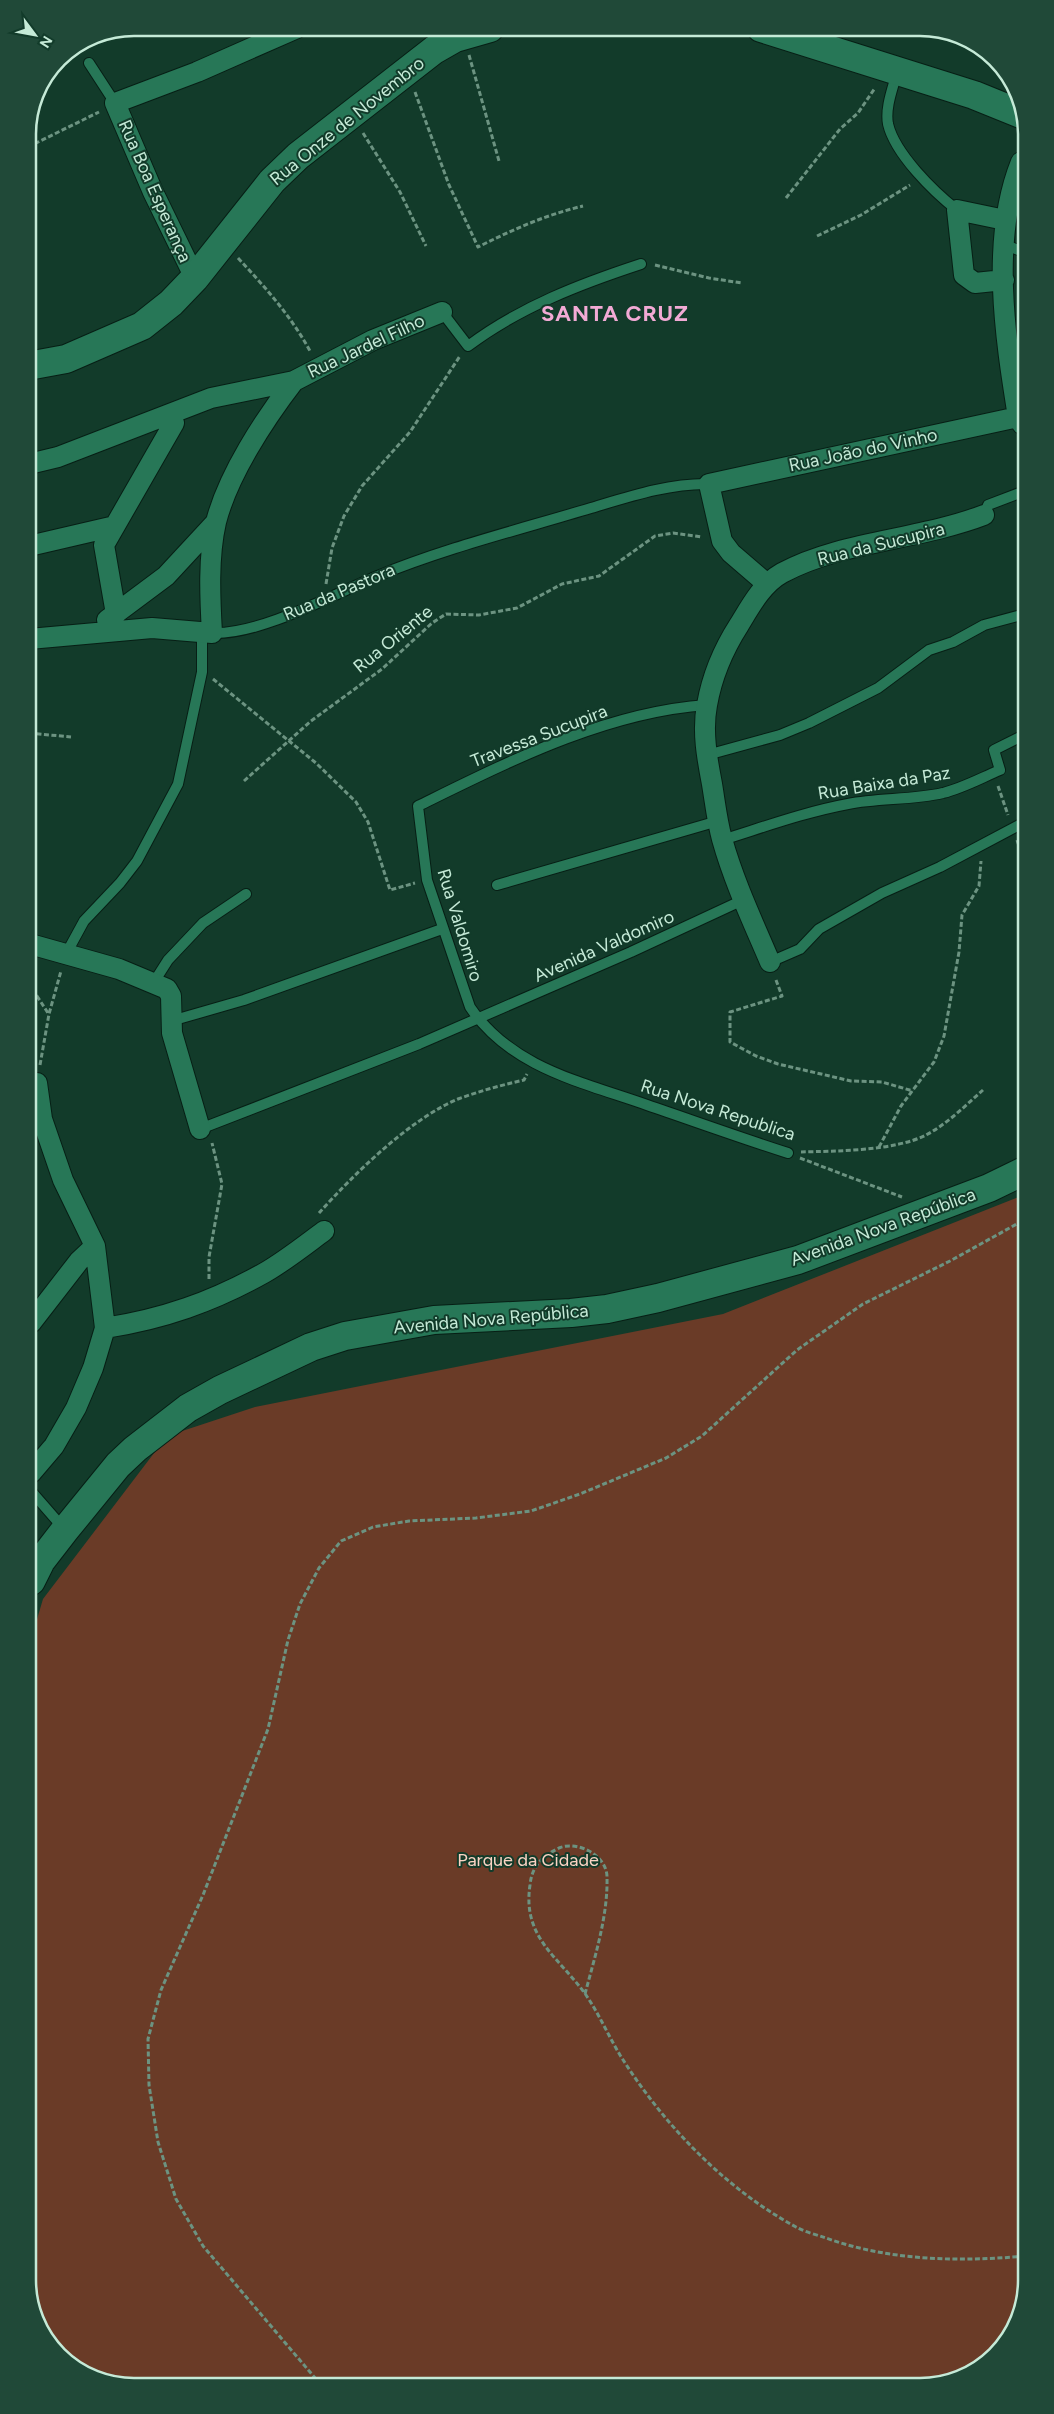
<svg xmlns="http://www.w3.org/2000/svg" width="1054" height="2414" font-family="Figtree,sans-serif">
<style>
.green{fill:#6a3b27}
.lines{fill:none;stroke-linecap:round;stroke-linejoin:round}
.lane-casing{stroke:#071f15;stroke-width:12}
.street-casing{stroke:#071f15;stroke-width:22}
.secondary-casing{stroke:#071f15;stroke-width:30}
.path{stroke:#6c9381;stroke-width:3;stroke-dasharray:5 2.5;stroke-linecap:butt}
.lane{stroke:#277757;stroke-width:10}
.street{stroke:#277757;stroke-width:20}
.secondary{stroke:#277757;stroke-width:28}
.labels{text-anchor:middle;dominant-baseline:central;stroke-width:4;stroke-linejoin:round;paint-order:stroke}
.street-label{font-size:18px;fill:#c5ead7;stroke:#123b2a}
.park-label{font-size:18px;fill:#fbd3c3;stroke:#123b2a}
.district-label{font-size:22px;font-weight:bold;letter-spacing:1px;fill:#f2aad5;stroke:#123b2a}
.rim{fill:none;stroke:#c5ead7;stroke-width:2.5}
</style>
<rect width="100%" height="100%" fill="#123b2a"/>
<path class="green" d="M1024,1195L1026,2280L1008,2339L954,2381L127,2386L69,2364L33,2314L32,1636L43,1599L167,1436L255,1407L723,1314Z"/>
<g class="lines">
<g class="lane-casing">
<path id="lane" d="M254,28L262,43
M89,63L115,103
M897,72C893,88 885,107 888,124C895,154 934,192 957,210
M1003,244L1021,251
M442,312L468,346C520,307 580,284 641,264
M984,515L988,505L1022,492
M212,633C259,635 331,596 375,577C445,548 518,530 591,508C628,497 670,483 709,484
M707,705C605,712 508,762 418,806L427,880L470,1007C511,1068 582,1082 647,1105C694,1121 741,1138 788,1153
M707,755L780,735L809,723L878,688L929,650L953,642L984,625L1021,615L1022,619
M722,840C764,827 805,812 848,804C879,798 912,800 943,793C963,788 981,778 1000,770L994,750L1022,736
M497,885L718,821
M66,954L84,921L120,883L137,861L178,784L202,672V632
M770,962L800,949L819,929L882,893L940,867L1023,823
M154,982L168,960L203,923L246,894
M171,1021L244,1000L442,929
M200,1129L419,1044L631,952L743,900
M31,1491L65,1530"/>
</g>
<g class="street-casing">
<path id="street" d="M1021,162C990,239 1005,336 1018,417L1022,424
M195,278L153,192L115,103L197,72L297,28
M1004,280L975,283L964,275L957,210L1005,220
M29,464L58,457L211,398L294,381L373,340L442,312
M29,546L115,526
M767,584L731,553L722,541L709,484L1018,417
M116,614L104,545L174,423
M107,620L166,576L216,522
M29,639L152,628L212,633C210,598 208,557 216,522C228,475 264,420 294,381
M30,944L119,969L167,989L171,996L172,1033L200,1129
M770,962C753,922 734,882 722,839C717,821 715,802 712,784C707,758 702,731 707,705C712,676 723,650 739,625C750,607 762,584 782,573C841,541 919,540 984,515
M31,1323L79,1261L95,1246
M105,1328C163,1319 212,1302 264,1273C285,1261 305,1245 324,1231
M31,1473L54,1446L76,1408L93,1368L105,1328L95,1246L63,1180L42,1119L37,1083"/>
</g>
<g class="secondary-casing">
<path id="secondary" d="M761,28L974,95L1021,114
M28,366L66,359L142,326L171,303L195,278L272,181L298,156L434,50L455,38L490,28
M31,1581L41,1561L65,1530L118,1465L135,1449L188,1408L220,1390L311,1347L345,1336L434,1320L571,1313L607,1309L658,1298L798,1260L989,1188L1024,1171"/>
</g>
<path class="path" d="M469,55L499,161
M415,92L449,185L478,247C512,230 545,215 583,206
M363,133L400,192L426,246
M28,147L99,112
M786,198L840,129L858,113L875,88
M817,236L861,215L910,185
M238,258C265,287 291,316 310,351
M655,265L709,278L742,283
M326,584L332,548L344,516L362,486L410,432L460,356
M213,679L316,763L356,802L368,822L390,890L415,883
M29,733L71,737
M244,781L311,721L382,669L432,623L446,614L479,615L517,608L562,584L599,576L655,536L673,533L702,537
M998,786L1008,815
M1017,840L1023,858
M776,980L782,996L730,1012V1042L756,1056L778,1064L851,1081L882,1082L913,1091
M30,993L37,996L48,1013
M40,1065L49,1014L61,971
M879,1147L901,1106L934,1062L944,1036L959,952L962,915L979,886L981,861
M801,1152C836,1151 895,1151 926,1135C947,1124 965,1106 983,1090
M800,1158L902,1197
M319,1213C354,1174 410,1119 458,1099C480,1091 502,1085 524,1080L527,1074
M209,1279V1257L222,1184L212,1143
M585,1994C595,1956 608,1916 607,1877C607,1856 578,1840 559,1848C542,1856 532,1866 530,1885C522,1938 559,1957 586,1995C599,2014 608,2035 620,2055C663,2124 724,2188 796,2227C805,2232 817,2235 826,2238C890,2261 959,2262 1026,2256
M321,2385L203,2246L176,2199L158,2142L149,2085L148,2039L161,1990L203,1895L268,1729L288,1640L300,1604L319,1568L341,1541L373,1527L409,1521L476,1518L531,1511L580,1494L666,1458L702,1436L797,1350L863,1304L950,1261L1024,1220"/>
<use href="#lane" class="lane"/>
<use href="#street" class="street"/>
<use href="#secondary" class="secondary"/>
</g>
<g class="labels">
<g class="street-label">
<text transform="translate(347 121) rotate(-39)">Rua Onze de Novembro</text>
<text transform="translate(155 191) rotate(66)">Rua Boa Esperança</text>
<text transform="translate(366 346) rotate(-25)">Rua Jardel Filho</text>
<text transform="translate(863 450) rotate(-12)">Rua João do Vinho</text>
<text transform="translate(881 544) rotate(-14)">Rua da Sucupira</text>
<text transform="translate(339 592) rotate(-23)">Rua da Pastora</text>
<text transform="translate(393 639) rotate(-39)">Rua Oriente</text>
<text transform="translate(539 736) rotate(-21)">Travessa Sucupira</text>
<text transform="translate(884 783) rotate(-9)">Rua Baixa da Paz</text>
<text transform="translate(460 925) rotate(73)">Rua Valdomiro</text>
<text transform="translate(604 946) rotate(-24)">Avenida Valdomiro</text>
<text transform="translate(718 1110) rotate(18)">Rua Nova Republica</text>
<text transform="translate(883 1227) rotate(-20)">Avenida Nova República</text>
<text transform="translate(491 1319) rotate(-5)">Avenida Nova República</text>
</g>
<g class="park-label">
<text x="528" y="1860">Parque da Cidade</text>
</g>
<g class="district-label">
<text x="615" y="313">SANTA CRUZ</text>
</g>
</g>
<path d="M0 0H1054V2414H0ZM134 36H920A98 98 0 0 1 1018 134V2280A98 98 0 0 1 920 2378H134A98 98 0 0 1 36 2280V134A98 98 0 0 1 134 36Z" fill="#204938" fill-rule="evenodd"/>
<path class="rim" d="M134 36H920A98 98 0 0 1 1018 134V2280A98 98 0 0 1 920 2378H134A98 98 0 0 1 36 2280V134A98 98 0 0 1 134 36Z"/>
<g transform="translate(35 35) rotate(122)" stroke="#123b2a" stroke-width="4" paint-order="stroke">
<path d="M0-4L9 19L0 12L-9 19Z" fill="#c5ead7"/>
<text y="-8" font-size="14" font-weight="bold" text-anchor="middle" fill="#c5ead7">N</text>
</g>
</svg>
